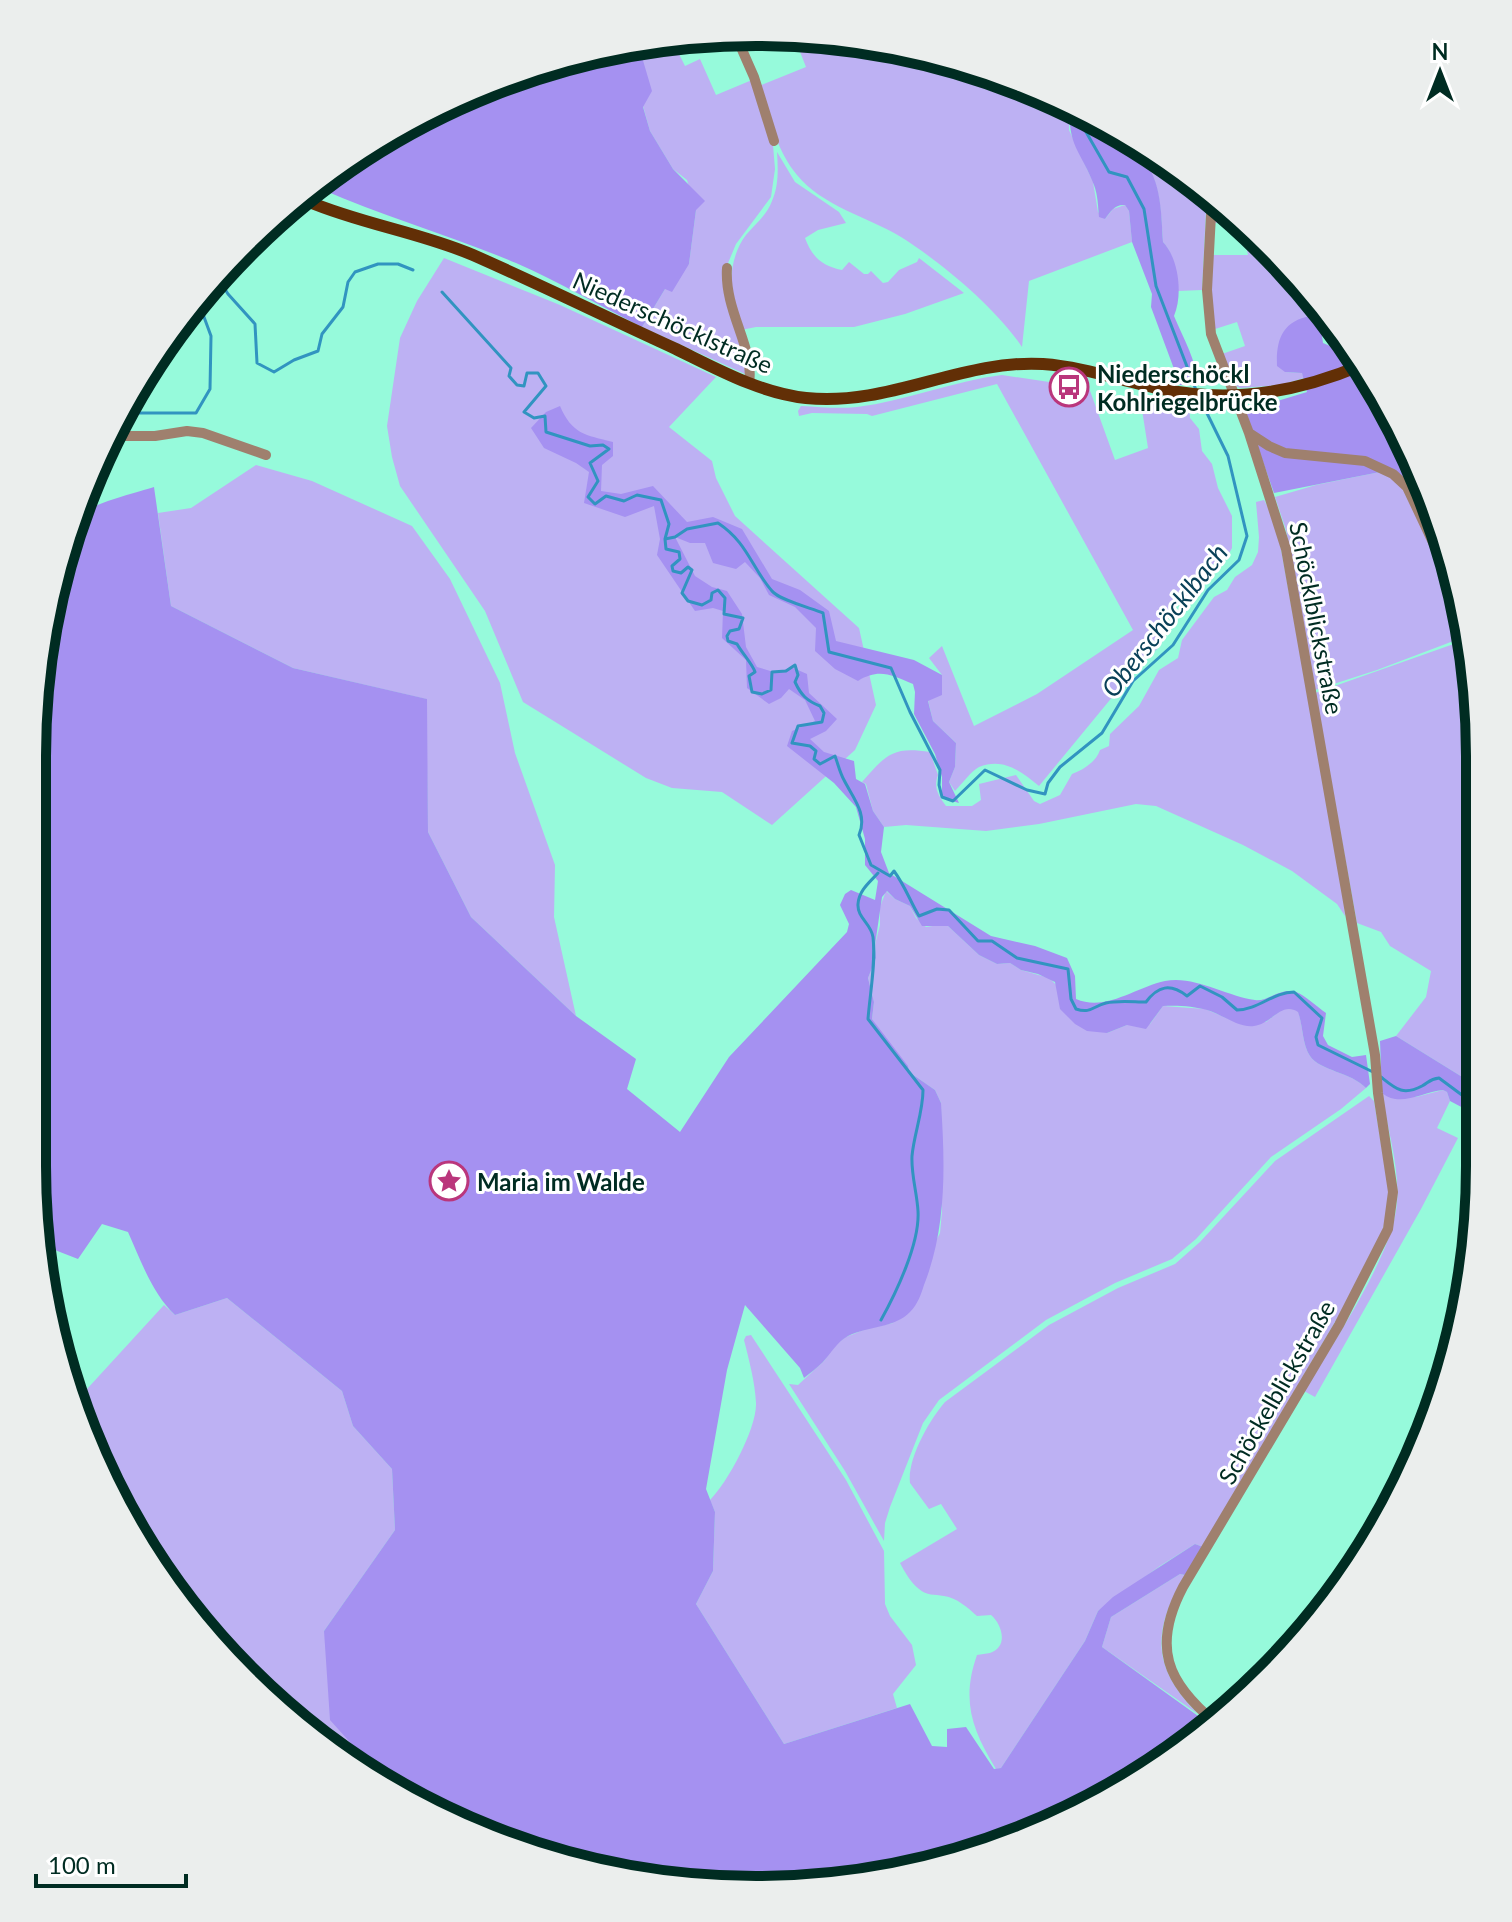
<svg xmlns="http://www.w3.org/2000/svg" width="1512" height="1922" font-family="Lato,sans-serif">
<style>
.green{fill:#bdb1f3}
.forest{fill:#a591f1}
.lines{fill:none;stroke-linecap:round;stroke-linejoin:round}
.stream{stroke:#3194c0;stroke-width:3}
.minor{stroke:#9f806e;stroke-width:10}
.major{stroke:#622f06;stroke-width:12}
.labels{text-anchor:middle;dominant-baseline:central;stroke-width:6;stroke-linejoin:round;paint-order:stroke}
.street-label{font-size:24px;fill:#002c22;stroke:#fff}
.poi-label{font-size:24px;font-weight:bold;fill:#002c22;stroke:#fff;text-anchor:start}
.water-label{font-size:26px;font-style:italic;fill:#094158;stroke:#fff}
.rim{fill:none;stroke:#002c22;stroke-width:10}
</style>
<rect width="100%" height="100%" fill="#96fadb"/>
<path class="green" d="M793,34L944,57L1070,104L1069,130L1093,182L1098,212L1105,219L1113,209L1125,205L1129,211L1132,242L1029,281L1022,347C995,307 942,263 901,237C868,217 822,206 797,175C776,150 769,116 759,86L806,67Z
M695,37L674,44L685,66L700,59L716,95L752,80L773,145L775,169L771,197L736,244L726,268L746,356L745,374L642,327L665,289L689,264L696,210L687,180L673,169L650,131L643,106L639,47L656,44L662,38Z
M1108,126L1197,182L1207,191L1202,290L1178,291C1176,274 1175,255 1163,242C1161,211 1161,174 1136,152C1127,145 1118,147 1108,137Z
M777,152L795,182L839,212L846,223L818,230L805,238C812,257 822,266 842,270L849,262L864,274H868L871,271L883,283L888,282L899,270L917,262L919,258L964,293L905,314L854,327H756L741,330C728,302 726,261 746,235C755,224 767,215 772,201C779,185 778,168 777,152Z
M1214,198L1239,221L1214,223Z
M1241,223L1301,279L1330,319L1311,316L1285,372L1302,373L1304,378L1281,385L1240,388L1236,386L1222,354L1245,346L1237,322L1212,330L1211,255H1248Z
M444,258L560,305L716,377L669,427L712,461L716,478L735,516L859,628L876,705L855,750L772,825L722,792L672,788L646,778L523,702L485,611L400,486L392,457L387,426L400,338L417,301Z
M1002,375L1089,388L1115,460L1148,448L1140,397L1189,403L1190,418L1199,429L1202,451L1212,464L1218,488L1232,516V548L1227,557L1212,565L1207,574L1195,579L1190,600L1173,603L1157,649L1137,667L1039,786C1021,771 1003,757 979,767C971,771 962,784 955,791L949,782L955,767L956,743L933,721L928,700L942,675L929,658L942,646L974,726L1037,694L1133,630L997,384L872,416L867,414L812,413L799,416L798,411L801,406C820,407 838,409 857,407C906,401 953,381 1002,375Z
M256,465L312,481L412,526L450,579L500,683L515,753L555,865L554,917L576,1016L471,917L428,832L426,699L293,668L171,606L158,513L191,508Z
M1380,472L1395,477L1404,487L1456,597L1464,637L1377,670L1315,690L1286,530L1275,497L1316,485Z
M1264,500L1276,522L1344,894L1345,916L1337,904L1292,871L1243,845L1156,806L1136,804L1039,824L986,831L906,825L884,827L873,811L866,784L862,782C886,755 892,746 930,752L938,775C933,788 939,796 946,806H972L981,800L979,784L1016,775L1034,801L1040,804L1060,795L1072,774C1083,770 1096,762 1100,750L1109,746L1110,734L1139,706L1159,670L1178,658L1182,640L1214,597L1227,590L1235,577L1252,565L1258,552L1259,537L1256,502Z
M1465,640L1478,708L1480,1088L1396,1036L1426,997L1431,971L1390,946L1381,932L1357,923L1315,693Z
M886,891L895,899L910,906L916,918L926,927L939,925L948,926L979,955L997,964L1010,963L1021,970L1049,978L1107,1033L1127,1025L1150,1024L1163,1006L1205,1009L1236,1022H1266L1284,1008L1291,1007L1298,1011C1303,1025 1302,1044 1310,1056C1320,1071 1351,1072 1366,1088L1341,1109L1271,1157L1196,1239L1172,1259L1115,1283L1046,1320L939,1400L923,1423L890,1507L885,1523L884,1541L845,1471L789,1384L798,1385L824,1361L835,1345L846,1337L866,1329L893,1323L940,1233L942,1211L941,1103L935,1090L909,1072L872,1019L874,1002L868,978L876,958L875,945L880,925V907Z
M1443,1090L1447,1092L1450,1101L1437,1128L1458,1138L1421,1209L1315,1397L1304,1391C1332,1344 1393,1256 1397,1203C1400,1167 1387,1129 1382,1093L1416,1097Z
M1369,1096L1374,1101L1389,1192L1388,1208L1382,1233L1348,1300L1203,1547L1195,1544L1160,1566L1098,1611L1085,1641L1001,1768L996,1769C972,1730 961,1700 977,1655C981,1654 986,1654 990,1653C1009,1647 1002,1624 991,1615L977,1616C967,1607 957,1598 944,1596C934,1594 927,1596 919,1589C910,1582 905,1572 900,1563L957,1529L941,1504L929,1509L910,1483C907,1459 930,1419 945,1402L1049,1325L1118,1288L1175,1264L1200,1242L1275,1161Z
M227,1298L342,1391L353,1426L392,1469L395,1530L324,1631L383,1779L447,1815L394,1793L244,1678L129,1528L76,1401L164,1305L175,1315Z
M751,1335L846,1480L884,1551L885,1604L890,1616L912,1645L916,1665L893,1694L897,1708L784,1744L696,1604L713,1571L715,1512L710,1500C728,1482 757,1428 756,1403C755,1382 749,1360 744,1340L746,1336Z
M1180,1574L1185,1575C1153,1630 1150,1665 1198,1714L1102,1647L1111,1617Z"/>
<path class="forest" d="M658,39L656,44L639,47L652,91L643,107L650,131L673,169L705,201L696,210L689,264L672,292L665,289L642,327C600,306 559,282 516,263C452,236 385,217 321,189L394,129L524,70Z
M1070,105L1108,126L1109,137C1118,147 1127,145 1136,152C1162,174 1161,211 1163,242C1179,259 1183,295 1174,316C1184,340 1196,359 1198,385H1180L1151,307L1152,294L1132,242L1129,211L1125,205C1115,204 1111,211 1105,219L1099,217C1098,206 1098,196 1094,185C1081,151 1067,146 1070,105Z
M1311,316L1330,319L1334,326L1322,336L1323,343L1335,348L1347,344L1383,394L1442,524L1451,568L1412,482L1380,472L1274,493L1245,411L1307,392L1302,373L1285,372L1277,366C1276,340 1282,321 1311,316Z
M560,406C572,434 585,435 613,442V456L602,465L601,491L621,494L653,486L687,522L713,517L742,529L772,579L800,590L829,611L836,641L914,660L942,675V695L928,701L933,721L956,743L955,767L949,782L959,803L942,798V777L935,754L914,714L915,692L913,684C891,675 879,668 858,681L835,669L815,651L816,628L795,607L769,595L760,578L745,562L736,569L713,563L705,543H690L675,537L695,576L712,587L727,591L742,614L746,647L757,667L777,673L791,667L807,674L809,693L837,719L826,731L810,739L824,752L854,761L856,779L865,784L873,811L884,827L881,852L889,873L991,936L1035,946L1067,958L1075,976L1076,999C1106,1012 1136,987 1165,981C1194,975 1226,996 1255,1000C1268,1002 1280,987 1296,992C1305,995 1317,1007 1326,1013L1323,1036L1328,1045L1352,1057L1366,1055L1370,1084L1366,1088C1351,1072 1320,1071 1310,1056C1302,1044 1303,1025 1298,1012C1281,1001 1272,1024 1254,1026C1238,1028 1222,1014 1207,1010C1194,1006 1176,1005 1163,1006L1146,1029L1127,1025L1107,1033L1087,1031L1075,1024L1060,1009L1055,982L1038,974L1021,970L1010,963L997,964L979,955L948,926H922L910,906L895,899L887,891L882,897L875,945L876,958L868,978L874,1002L872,1019L908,1066L909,1072L935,1090L941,1103C945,1164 947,1227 924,1285C921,1294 918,1304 910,1312C895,1328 868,1326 848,1336C836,1343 832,1352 823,1362C817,1368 810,1373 804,1378L800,1368L745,1305L727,1370L706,1489L715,1512L713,1571L696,1604L784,1744L910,1704L932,1746L947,1747V1729L966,1727L994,1769L1001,1768L1085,1641L1098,1611L1113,1597L1195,1544L1203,1547L1185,1575L1180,1574L1111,1617L1102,1647L1212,1726L1118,1793L943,1865L756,1890L568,1865L442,1813L383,1779L330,1720L324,1631L395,1530L392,1469L353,1426L342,1391L227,1298L175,1315C152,1293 141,1261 128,1232L102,1224L78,1259L42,1245L32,1166L34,709L71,523C81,505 133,494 154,487L171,606L293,668L427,699L428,832L471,917L576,1016L636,1059L627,1089L680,1132L729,1057L847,932L849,924L840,905L845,894L851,890L875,900L878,881L865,865V839L856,807L834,783L787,746L792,731L815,721L805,700L789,689L781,698L769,704L747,688L746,660L722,638L723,611L713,608L695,611L657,555L660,539L654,506L625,517L584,503L589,472L576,463L544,448L531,428L546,412Z
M1396,1036L1480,1088V1112L1467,1110L1450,1101L1447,1092L1443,1090C1422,1092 1400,1108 1382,1093L1380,1041Z"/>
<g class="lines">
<path class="stream" d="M1085,112L1082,125L1109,172L1127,177L1144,209L1156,286L1196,390
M214,277L218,278L228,294L255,324L257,363L274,372L294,360L318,351L322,334L343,307L348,282L355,272L378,264H398L413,270
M442,292L511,368L509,376L517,385L524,386L527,373H538L546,386L524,412L534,418L545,416L546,432L590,446L603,445L609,449L590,463L598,481L588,497L595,504L606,496L624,501L637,495L661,500L669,524L665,539L666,549L679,552L680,559L672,566L673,571L681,573L688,567L692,570L682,593L688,601L702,605L711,600L712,593L718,590L725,598L724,614L743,618L739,629L730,631L727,636L728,641L737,644C742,653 753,665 755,672L749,676L752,692L762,694L771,690L772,672L786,671L795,665L798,675L795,682C801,695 807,701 820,706L824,713L822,722L798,726L792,743L810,746L816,751L814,759L820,764L835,756C838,764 840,773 844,780C853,798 868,814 859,835L871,865L890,876L894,871C905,886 910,901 919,916L937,909L949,910L978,941H992L1017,958L1068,969L1071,999L1076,1009C1091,1014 1093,1006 1106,1003C1118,1000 1134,1002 1146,1002C1158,986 1170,983 1187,996L1200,986L1222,997L1237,1010C1258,1010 1273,992 1294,992L1322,1018L1316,1037L1318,1045L1375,1073
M120,413H196L210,389L211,336L197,298
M665,539L675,537L687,529L718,523C748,543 751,567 772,591C779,600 811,608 823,613L829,652L891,668L910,712L940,770L939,785L942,797L953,801L985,770L1027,790L1045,794L1048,783L1060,767L1102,733L1133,681L1173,645L1208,590L1239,560L1247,536L1228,456L1199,397
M878,873C870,882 859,890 858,904C857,918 871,923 873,937C876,963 870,993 868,1019L923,1090C923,1112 914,1134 912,1156C911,1174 917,1193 918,1211C920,1243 896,1293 881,1320
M1381,1077C1396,1089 1403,1096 1422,1086C1429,1082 1430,1079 1439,1078L1470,1101L1480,1104"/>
<path class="minor" d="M736,36L754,77L774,141
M1212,196L1207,290L1211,334L1249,433L1286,549L1375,1055L1378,1093L1393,1192L1388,1229L1339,1325L1183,1587C1152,1646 1166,1682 1216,1723
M727,268C724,311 755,349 749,383
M1249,433L1269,446L1285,453L1365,461L1393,474L1407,487L1454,587
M110,436H155L187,431L203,433L266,455"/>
<path class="major" d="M307,201C361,224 419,232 473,255C541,285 608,318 676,349C717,369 760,393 806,398C888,407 962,359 1043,364C1084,367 1122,381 1162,389C1230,404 1298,392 1362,365"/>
</g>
<defs>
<g id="bus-ring" transform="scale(2)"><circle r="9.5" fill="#fff" stroke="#ba367c" stroke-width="1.5"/><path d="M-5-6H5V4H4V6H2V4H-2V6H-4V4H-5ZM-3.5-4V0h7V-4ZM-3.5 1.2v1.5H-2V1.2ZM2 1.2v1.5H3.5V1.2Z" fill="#ba367c"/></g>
<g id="sight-ring" transform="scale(2)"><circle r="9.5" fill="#fff" stroke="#ba367c" stroke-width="1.5"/><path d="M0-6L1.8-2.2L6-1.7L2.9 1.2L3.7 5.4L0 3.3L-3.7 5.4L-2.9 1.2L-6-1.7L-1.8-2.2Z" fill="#ba367c"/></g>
</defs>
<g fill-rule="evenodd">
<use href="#bus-ring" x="1069" y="387"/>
<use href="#sight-ring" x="449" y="1181"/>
</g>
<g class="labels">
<g class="street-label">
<text transform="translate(673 322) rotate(24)">Niederschöcklstraße</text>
<text transform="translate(1317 618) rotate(79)">Schöcklblickstraße</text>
<text transform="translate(1276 1392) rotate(-60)">Schöckelblickstraße</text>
</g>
<g class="poi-label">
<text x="1097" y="373">Niederschöckl<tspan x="1097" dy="28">Kohlriegelbrücke</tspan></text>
<text x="477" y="1181">Maria im Walde</text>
</g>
<g class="water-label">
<text transform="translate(1164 620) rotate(-52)">Oberschöcklbach</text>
</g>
</g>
<path d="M0 0H1512V1922H0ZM756 46H756A710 710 0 0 1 1466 756V1166A710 710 0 0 1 756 1876H756A710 710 0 0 1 46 1166V756A710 710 0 0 1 756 46Z" fill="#ebeeed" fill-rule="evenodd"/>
<path class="rim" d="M756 46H756A710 710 0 0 1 1466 756V1166A710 710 0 0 1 756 1876H756A710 710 0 0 1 46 1166V756A710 710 0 0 1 756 46Z"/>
<g transform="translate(1440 72)" stroke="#ffffff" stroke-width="6" paint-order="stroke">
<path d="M0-6L14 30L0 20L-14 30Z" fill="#002c22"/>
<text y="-12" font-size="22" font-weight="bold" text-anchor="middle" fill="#002c22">N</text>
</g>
<path d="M36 1874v12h150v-12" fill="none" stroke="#002c22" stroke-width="4"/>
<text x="48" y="1874" font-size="24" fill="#002c22" stroke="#ffffff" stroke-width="6" paint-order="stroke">100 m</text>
</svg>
